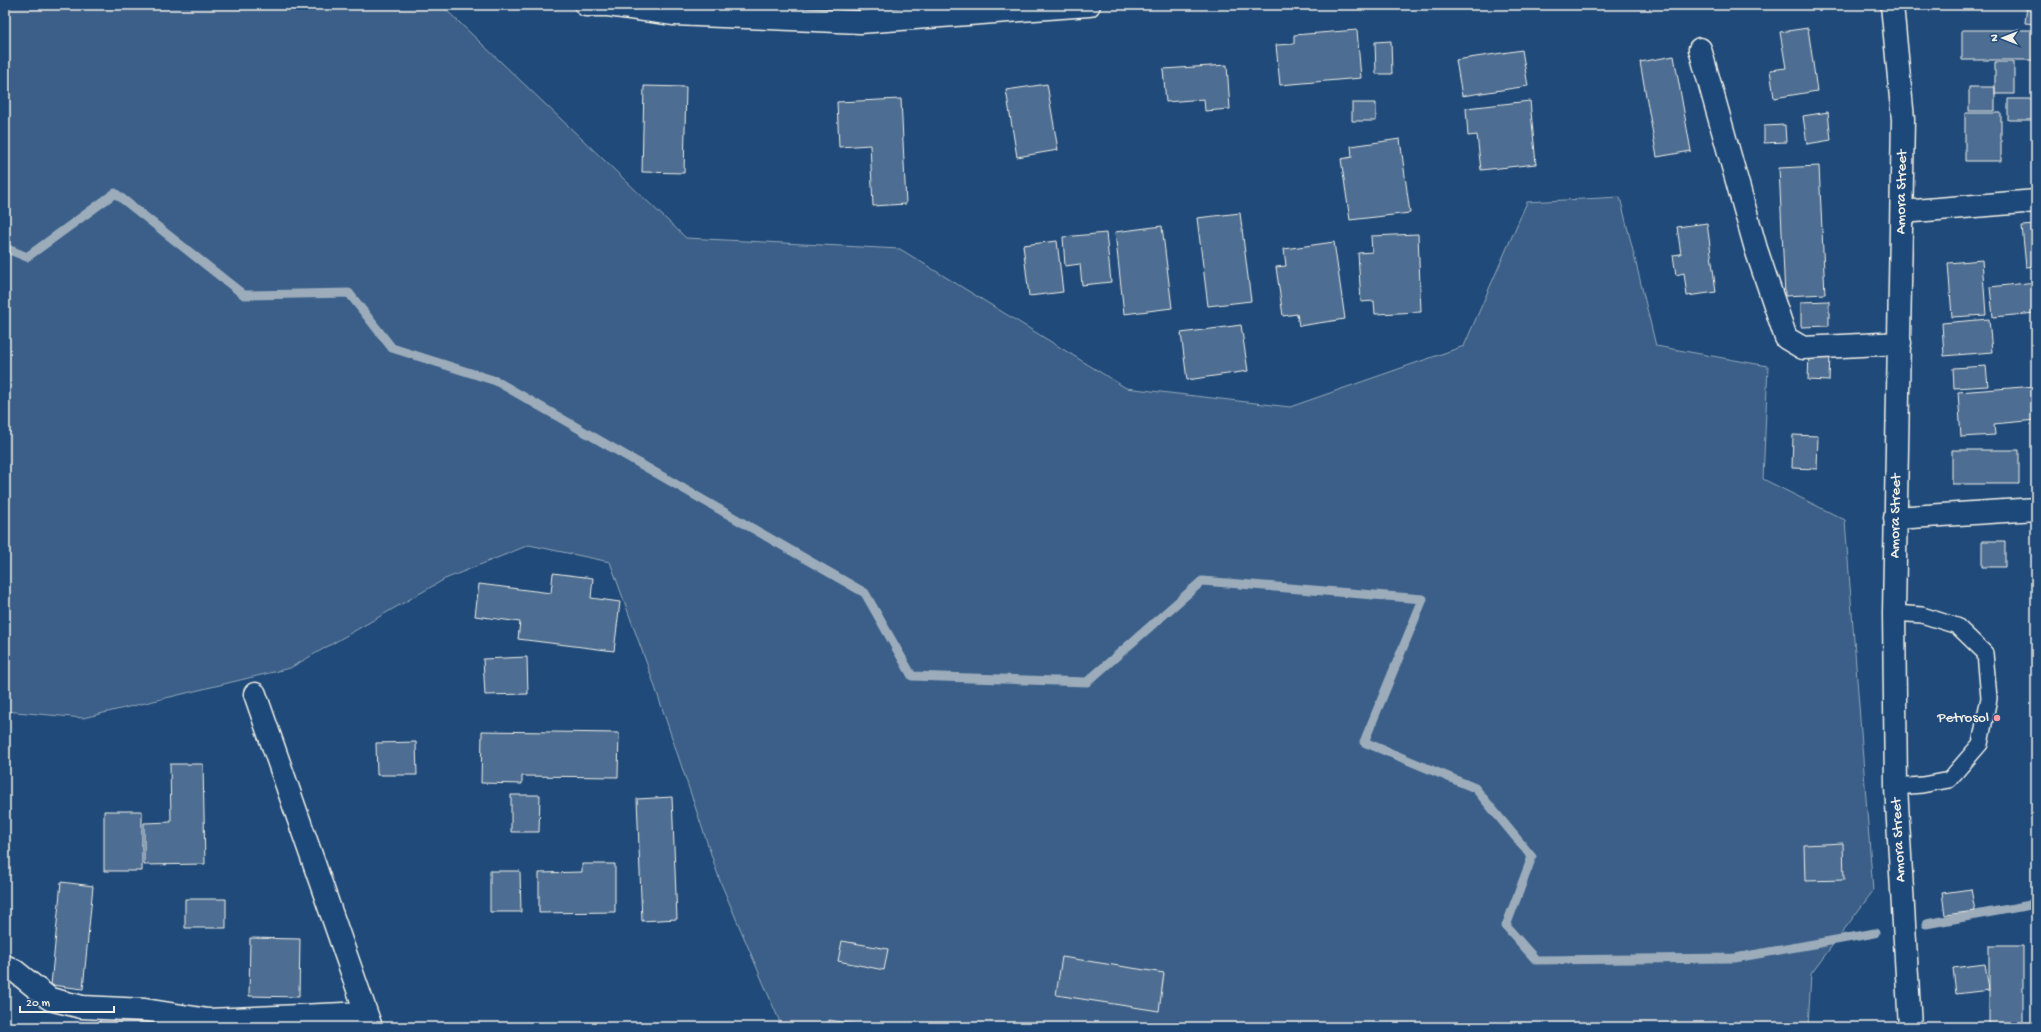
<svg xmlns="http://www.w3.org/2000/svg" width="2041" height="1032" font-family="'Gochi Hand',sans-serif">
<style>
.green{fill:#3a5f88;stroke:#97a8b8}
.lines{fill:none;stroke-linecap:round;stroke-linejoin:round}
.stream{stroke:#9cacbb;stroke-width:9}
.building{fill:#4d6e92;stroke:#f4f1e8}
.lane-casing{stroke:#f4f1e8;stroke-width:18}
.street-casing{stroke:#f4f1e8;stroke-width:25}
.secondary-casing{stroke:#f4f1e8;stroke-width:25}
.lane{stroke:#1f4a7a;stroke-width:15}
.street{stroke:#1f4a7a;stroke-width:22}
.secondary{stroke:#1f4a7a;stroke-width:22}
.poi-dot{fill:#ff9aa2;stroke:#1f4a7a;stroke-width:1.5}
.labels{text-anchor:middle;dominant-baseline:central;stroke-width:3.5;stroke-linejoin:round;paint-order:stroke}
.street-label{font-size:15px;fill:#f4f1e8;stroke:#1f4a7a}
.poi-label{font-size:15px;fill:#f4f1e8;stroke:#1f4a7a;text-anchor:end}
</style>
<rect width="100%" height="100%" fill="#1f4a7a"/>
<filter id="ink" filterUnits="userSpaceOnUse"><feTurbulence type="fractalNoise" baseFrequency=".025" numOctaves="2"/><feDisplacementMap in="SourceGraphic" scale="8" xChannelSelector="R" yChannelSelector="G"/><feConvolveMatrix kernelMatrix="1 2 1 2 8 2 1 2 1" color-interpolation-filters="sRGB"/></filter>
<g filter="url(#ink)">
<path class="green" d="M5,5H441L686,238L900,249L1126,388L1290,407L1464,346L1527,202L1620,197L1656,346L1768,366L1763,479L1845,520L1873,891L1811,974L1808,1027H782L720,881L653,681L610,562L529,545L445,579L290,668L83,718L5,711Z"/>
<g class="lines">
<path class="stream" d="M5,248L27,257L115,193L244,295L349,293L392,348L496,381L865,593L912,676L1087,682L1202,581L1423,599L1364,742L1475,788L1532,857L1506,926L1536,960L1735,958L1875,933
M1926,924L2036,904"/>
</g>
<path class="building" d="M2027,5H2036V24L2025,23Z
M1808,28L1817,91L1774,98L1770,70L1786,68L1780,32Z
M1357,30L1361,78L1280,85L1276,45L1294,44V35Z
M1962,30H2036V60H1962Z
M1391,41L1392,74H1376L1375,42Z
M1522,50L1528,86L1462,96L1456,60Z
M1674,56L1691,151L1657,157L1640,62Z
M1995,62H2014V94H1995Z
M1227,65L1230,109L1205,111L1204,99L1166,102L1163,69Z
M1047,84L1058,150L1017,157L1006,90Z
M644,86L686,87L684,173L642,172Z
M1969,87H1995V111H1969Z
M901,99L906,204L873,206L870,145L839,147L837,102Z
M2008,99H2036V120H2008Z
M1530,101L1536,164L1481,170L1477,135L1468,136L1466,108Z
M1352,103H1376V121H1352Z
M1828,112L1831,140L1807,144L1803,116Z
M1965,113H2001V161H1965Z
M1785,125L1786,142L1764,143V126Z
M1400,139L1410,213L1350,220L1341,159L1352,157L1351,146Z
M1819,166L1825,294L1785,296L1779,168Z
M1240,213L1251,301L1208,306L1197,218Z
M1707,223L1716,292L1687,296L1684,273L1676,275L1673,255L1681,254L1677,227Z
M2036,225V266L2026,267L2022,226Z
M1162,226L1172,308L1124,314L1115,232Z
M1106,233L1111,282L1082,285L1080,264L1065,266L1063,237Z
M1418,234L1421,312L1375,314L1374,301L1361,302L1358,253L1372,252L1371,236Z
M1057,241L1063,292L1029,296L1023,245Z
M1334,242L1345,319L1299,326L1297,314L1283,316L1276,267L1286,266L1284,249Z
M1982,260L1986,315L1952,317L1948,263Z
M2036,282V313L1993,317L1990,287Z
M1829,301V326L1801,327V302Z
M1989,319L1992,352L1944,356L1942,323Z
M1241,325L1248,371L1187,380L1181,333Z
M1809,353L1830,354L1829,381L1808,380Z
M1986,366L1988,386L1954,388L1953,368Z
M2036,386V420L1994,424L1995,435L1961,437L1958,392Z
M1793,435L1818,436L1817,469L1792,468Z
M1952,450H2019V484H1952Z
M1982,541H2005V567H1982Z
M553,573L593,578L591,598L620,602L614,651L518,639L520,622L475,616L479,584L551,593Z
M527,657L528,694L485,695L483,659Z
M482,731L619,733L618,777L522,776V784L481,783Z
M416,742L417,775H377L376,743Z
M170,764H203L205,864L144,865V823L171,822Z
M511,795H540L539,832H511Z
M672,797L677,919L642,921L637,799Z
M104,811H142V871H104Z
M1843,843L1844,880L1805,881L1804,845Z
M582,864H615V912L539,913V873L582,872Z
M490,871H520L521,912H490Z
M61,882L93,886L83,989L51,985Z
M1971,889L1975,911L1945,915L1942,893Z
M185,899H226V928H185Z
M250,938L300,939L299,997L249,996Z
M842,941L888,949L884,970L838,961Z
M1989,946H2023V1027H1989Z
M1062,957L1164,973L1159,1011L1056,995Z
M1985,964L1989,990L1956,994L1953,968Z
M100,1018L139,1019L138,1027H100Z
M829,1020L859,1025L858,1027H828Z"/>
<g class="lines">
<g class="lane-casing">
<path id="lane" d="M1894,613L1922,615L1957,626L1985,653L1989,698L1980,744L1949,780L1922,785L1896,787"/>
</g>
<g class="street-casing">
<path id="street" d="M586,5H608L674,14L860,22L1089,5
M1700,49L1756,249L1786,338L1803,348L1900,343
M1902,212L2036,201
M1895,518L2036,509
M255,694L371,1027
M5,966L15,971L50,999L82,1007L145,1010L208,1020L210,1027
M208,1020L366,1013"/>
</g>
<g class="secondary-casing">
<path id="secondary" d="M1892,5L1903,119L1894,613L1896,787L1910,1027"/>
</g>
<use href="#lane" class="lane"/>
<use href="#street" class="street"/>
<use href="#secondary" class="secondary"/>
</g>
</g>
<circle class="poi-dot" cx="1997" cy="718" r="4"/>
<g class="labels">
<g class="street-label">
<text transform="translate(1902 192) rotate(-89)">Amora Street</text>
<text transform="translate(1896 516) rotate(-89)">Amora Street</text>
<text transform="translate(1899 840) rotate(-93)">Amora Street</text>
</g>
<g class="poi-label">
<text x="1989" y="718">Petrosol</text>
</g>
</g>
<rect width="2041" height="1032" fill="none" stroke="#1f4a7a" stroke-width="20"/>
<rect x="10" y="10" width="2021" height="1012" fill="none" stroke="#f4f1e8" stroke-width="1.5" filter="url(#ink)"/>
<g transform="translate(2003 38) rotate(270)" stroke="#1f4a7a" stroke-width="3" paint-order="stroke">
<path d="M0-3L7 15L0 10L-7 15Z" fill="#f4f1e8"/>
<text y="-6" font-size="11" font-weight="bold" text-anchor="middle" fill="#f4f1e8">N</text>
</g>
<path d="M20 1006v6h94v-6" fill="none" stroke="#f4f1e8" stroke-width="2"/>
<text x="26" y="1006" font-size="12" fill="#f4f1e8" stroke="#1f4a7a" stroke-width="3" paint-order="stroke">20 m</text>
</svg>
